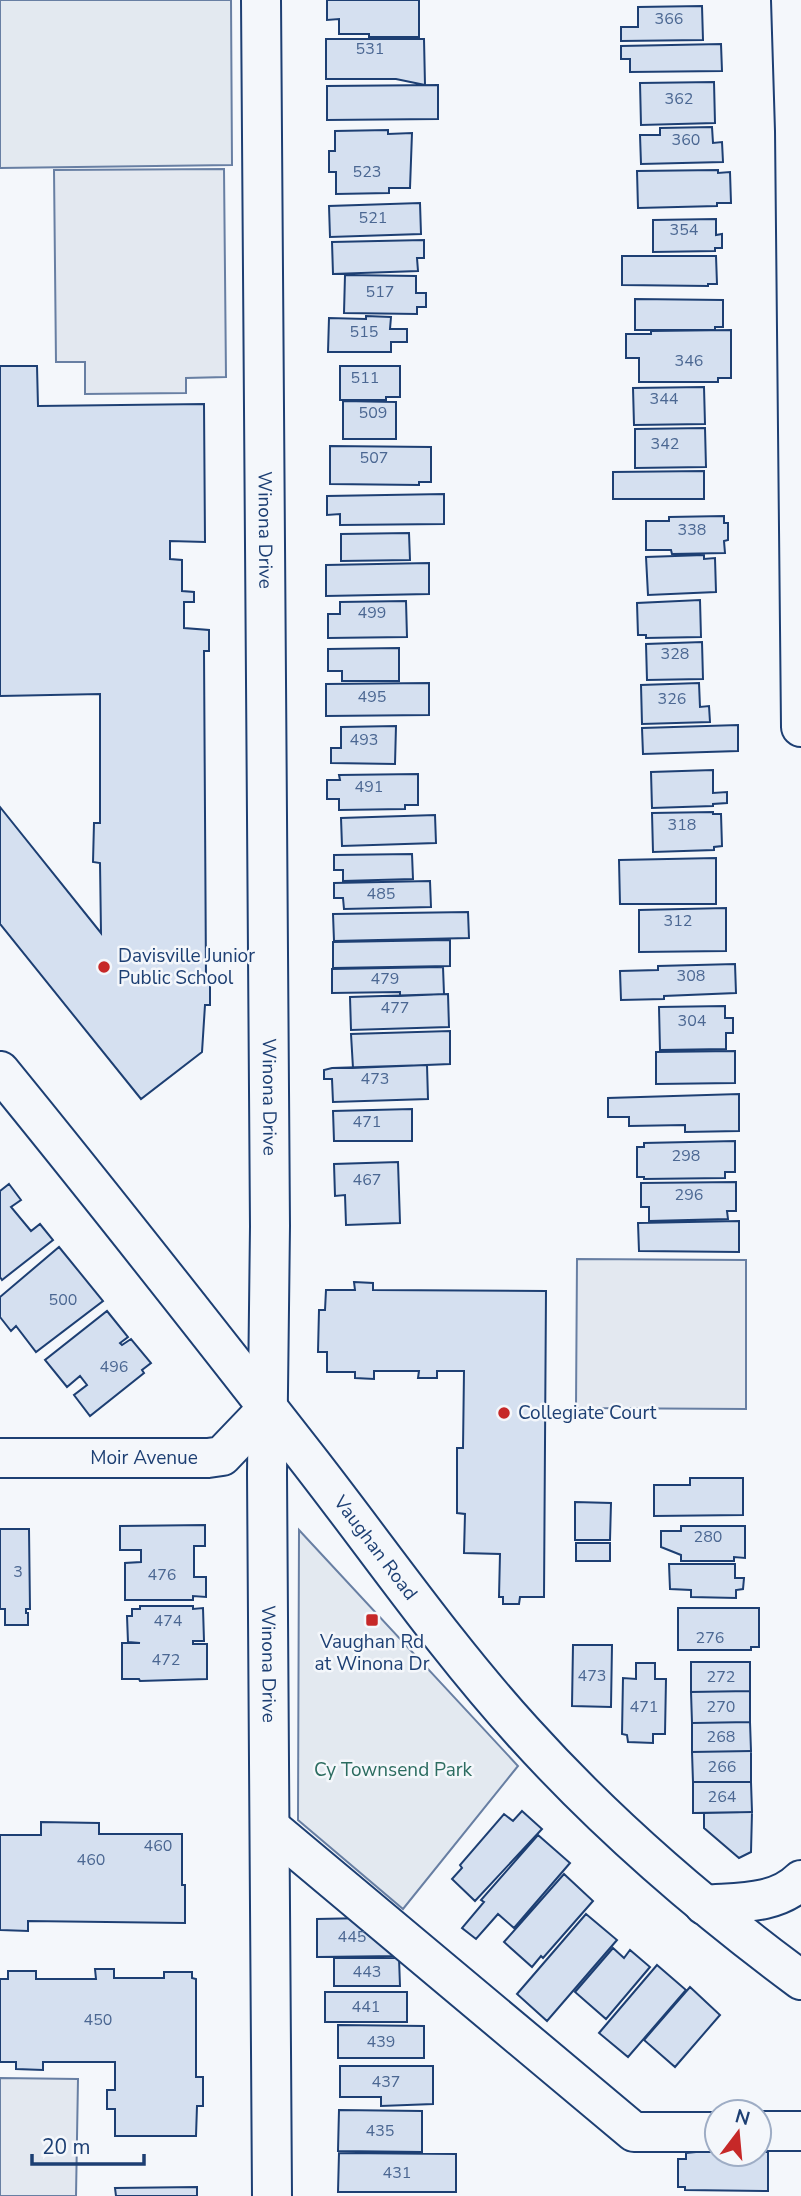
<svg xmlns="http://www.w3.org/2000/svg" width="801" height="2196" font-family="'Nunito Sans',sans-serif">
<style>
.green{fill:#e3e9f0;stroke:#687fa3;stroke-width:2}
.parking{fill:#e3e8f0;stroke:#687fa3;stroke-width:2}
.building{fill:#d5e0f0;stroke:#1d3f73;stroke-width:2}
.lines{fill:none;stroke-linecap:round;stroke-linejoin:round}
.minor-casing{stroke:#1d3f73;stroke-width:42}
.minor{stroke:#f4f7fb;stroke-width:38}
.poi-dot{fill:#c62828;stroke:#f4f7fb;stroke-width:2.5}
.labels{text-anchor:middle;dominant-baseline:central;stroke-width:5;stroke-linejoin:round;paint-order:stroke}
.number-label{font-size:16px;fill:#4b6792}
.street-label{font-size:19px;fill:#1d3f73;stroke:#f4f7fb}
.poi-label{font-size:19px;fill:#1d3f73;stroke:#f4f7fb;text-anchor:start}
.park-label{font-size:19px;fill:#2c6c60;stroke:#f4f7fb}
</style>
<rect width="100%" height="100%" fill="#f4f7fb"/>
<path class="green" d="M0,0H231L232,165L0,168Z
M299,1530L518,1766L403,1909L298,1820Z"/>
<path class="parking" d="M224,169L226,377L186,378V393L85,394V362H56L54,170Z
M577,1259L746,1260V1409L576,1408Z
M0,2078L78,2079L76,2196H0Z"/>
<path class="building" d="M327,0H419V37H369V34H339V19L327,20Z
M702,6L703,40L621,41V27H638V7Z
M326,39H424L425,85L396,79H326Z
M721,44L722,71L630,72V59H621V46Z
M714,82L715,123L641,125L640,83Z
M438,85V119L327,120V86Z
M712,127L713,143L722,142L723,162L641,164L640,135H660V128Z
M388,130V134L412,133L410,188H389V193L336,194V172H329V151H335V131Z
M718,170V173L730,172L731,203H717V206L638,208L637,171Z
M420,203L421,234L330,237L329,206Z
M716,219V235L722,234V248H715V251L653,252V220Z
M424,240V258H417L418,271L333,274L332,242Z
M622,256H716L717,284H708V286L622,285Z
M345,275L416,276V293H426V307H417V314L344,313Z
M635,299L723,300V327H715V330H635Z
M366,316L391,317L390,329H407V342H391V352H328L329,318L366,319Z
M731,330V378H718V382H639V358H626V334H651V331Z
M0,366H37L38,406L204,404L205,542L170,541V559L182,560V591L194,592V602H184V628L209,630V651H204L206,977H210V1005H205L202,1052L141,1099L0,924V807L101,933L100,863L93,862L94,823H100V694L0,696Z
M340,366H400V397H386V400H340Z
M704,387L705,424L634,425L633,388Z
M343,401L396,402V439H343Z
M705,428L706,467L635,468V429Z
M330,446L431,447V482H419V485L330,484Z
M704,471V499H613V472Z
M444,494V524L340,525V514L327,515V496Z
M724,516V523H728V540L724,541L725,553L672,554L671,550H646V521H669V517Z
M409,533L410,560L341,561V534Z
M704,555V559L715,558L716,592L648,595L646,557Z
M429,563V594L326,596V565Z
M700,600L701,637L646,638V635H638L637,603Z
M406,601L407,637L328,638V614H340V602Z
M702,642L703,679L647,680L646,644Z
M399,648V681H342V671H328V649Z
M429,683V715L326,716V684Z
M699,683L700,707L709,706L710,722L642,724L641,685Z
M738,725V751L643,754L642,728Z
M396,726L395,764L331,763V748H341V727Z
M713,770V793L727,792V803L713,804V806L652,808L651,772Z
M418,774V805H405V809L339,810V799H327V780H340L339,775Z
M713,812V814H721L722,846L714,847V850L653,852L652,813Z
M435,815L436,843L342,846L341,818Z
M412,854L413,879L343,881V870H334V855Z
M716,858V904H620L619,860Z
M430,881L431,907L344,909L343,898H334V883Z
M726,908V951L639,952V910Z
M468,912L469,938L334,941L333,914Z
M450,940V966L333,968V942Z
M735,964L736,993L664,996V999L621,1000L620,971L658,970V966Z
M443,967L444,994L400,996V992L332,993V969Z
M448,994L449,1027L351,1030L350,997Z
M725,1006V1018H733V1033H726V1049L660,1050L659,1007Z
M450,1031V1064L353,1068L351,1034Z
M735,1051V1083L656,1084V1052Z
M427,1065L428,1099L333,1102L332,1079H324V1070L332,1068Z
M739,1094V1131L685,1132V1125L629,1126V1117H608V1098Z
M412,1109V1141H334L333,1111Z
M735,1141V1172H725V1178L644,1179V1177H637V1147H644V1143Z
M398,1162L400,1223L346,1225L345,1195L335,1196L334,1164Z
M736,1182V1211H727L728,1219L649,1221V1207H641V1183Z
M9,1184L21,1200L11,1207L31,1231L40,1224L53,1240L2,1280L0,1277V1191Z
M739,1221V1252L639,1251L638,1223Z
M59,1247L103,1301L36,1352L16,1326L11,1331L0,1317V1297Z
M354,1282L373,1283V1290L546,1291L544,1597H520L519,1604H503V1597H499L500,1554L464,1553L465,1514L457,1513V1448H463L464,1371H437V1378H418L419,1371H374V1379L355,1378V1372H327V1352H318L319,1310H325L326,1290H355Z
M107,1311L128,1337L120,1343L122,1345L131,1339L151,1363L142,1370L144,1373L90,1416L74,1395L87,1385L80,1376L67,1387L45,1360Z
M690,1478H743V1515L654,1516V1485H690Z
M575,1502L611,1503L610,1540H575Z
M205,1525V1546H194V1577H206V1597L193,1596V1600H125V1563L141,1562V1550H120V1526Z
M681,1526H745V1558L734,1557V1561H681V1555L661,1547V1531H681Z
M0,1529H29L30,1609H26V1613H28V1625H5V1609H0Z
M576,1543H610V1561H576Z
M669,1564H735V1578H744L743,1589L736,1590V1598L691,1597V1590L670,1589Z
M140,1606H193V1609L203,1608L204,1641H193V1644H207V1679L140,1681L139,1679H122V1643H140L128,1642L127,1616H132V1609H140Z
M678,1608H759V1647H751V1650H678Z
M573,1645H612L611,1707L572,1706Z
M691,1662H750V1691L691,1692Z
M636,1663H655V1679H666L665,1734H653V1743L628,1742L627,1735L622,1734L623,1678L636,1679Z
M750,1691V1722L692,1723L691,1692Z
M750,1722L751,1751L692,1752V1723Z
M751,1751V1782H693L692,1752Z
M693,1782H751L752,1812L693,1813Z
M522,1811L542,1829L475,1901L452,1879L462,1868L460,1865L504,1814L513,1821Z
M752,1812L751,1852L739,1858L704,1828V1813Z
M41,1822L99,1823V1834H182V1885H185V1923L28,1921V1931L0,1930V1835H41Z
M538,1835L570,1863L514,1928L498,1914L476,1939L462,1928L484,1902L481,1900Z
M564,1874L593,1901L543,1958L541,1956L532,1967L504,1942Z
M586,1914L617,1940L547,2021L517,1994Z
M367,1918L400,1956L317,1957V1919Z
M613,1948L624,1958L630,1950L650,1967L606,2019L575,1992Z
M334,1958H399L400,1986H334Z
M657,1965L686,1990L628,2057L599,2033Z
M95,1969H114V1978H164V1972H192V1978L196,1979V2077H203V2106H197L196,2136H115V2109H107V2090H115V2062H43V2070L16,2069V2062H0V1979H8V1971H36V1979H96Z
M690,1987L720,2015L675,2067L644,2040Z
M325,1992H407V2022H325Z
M338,2025L424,2026V2058H338Z
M340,2066H433V2104L381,2106V2097H340Z
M339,2110L422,2111V2152L338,2151Z
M706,2151L717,2152V2154H759V2152H768V2191L685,2190V2187H678V2159H686V2153Z
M339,2153L456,2154V2192H338Z
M197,2187V2196H116L115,2188Z"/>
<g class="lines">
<g class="minor-casing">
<g id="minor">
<path id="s1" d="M261,0L270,1226L267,1473L272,2196"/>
<path d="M791,0L795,131L801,727"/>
<path id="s2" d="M0,1071C102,1196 201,1322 300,1449C374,1543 442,1643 523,1732C607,1825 701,1906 801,1980"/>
<path id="s3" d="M0,1458H208L222,1456L268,1408"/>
<path d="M270,1827L634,2132H717"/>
<path d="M704,1905C737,1902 776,1905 801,1880"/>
<path d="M759,2131H801"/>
</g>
</g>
<use href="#minor" class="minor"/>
</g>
<g class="poi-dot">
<circle cx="104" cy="967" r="7"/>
<circle cx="504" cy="1413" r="7"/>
<rect x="365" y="1613" width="14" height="14" rx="3.5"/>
</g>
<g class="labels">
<g class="number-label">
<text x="669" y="19">366</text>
<text x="370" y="49">531</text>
<text x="679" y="99">362</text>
<text x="686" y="140">360</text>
<text x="367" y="172">523</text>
<text x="373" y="218">521</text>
<text x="684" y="230">354</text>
<text x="380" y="292">517</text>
<text x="364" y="332">515</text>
<text x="689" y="361">346</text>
<text x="365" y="378">511</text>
<text x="664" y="399">344</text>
<text x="373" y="413">509</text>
<text x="665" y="444">342</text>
<text x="374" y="458">507</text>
<text x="692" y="530">338</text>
<text x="372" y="613">499</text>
<text x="675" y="654">328</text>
<text x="372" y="697">495</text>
<text x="672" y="699">326</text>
<text x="364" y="740">493</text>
<text x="369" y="787">491</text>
<text x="682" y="825">318</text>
<text x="381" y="894">485</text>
<text x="678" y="921">312</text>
<text x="691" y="976">308</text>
<text x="385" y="979">479</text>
<text x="395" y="1008">477</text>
<text x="692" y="1021">304</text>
<text x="375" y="1079">473</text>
<text x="367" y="1122">471</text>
<text x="686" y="1156">298</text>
<text x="367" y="1180">467</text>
<text x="689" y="1195">296</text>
<text x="63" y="1300">500</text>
<text x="114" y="1367">496</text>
<text x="708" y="1537">280</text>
<text x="18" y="1572">3</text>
<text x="162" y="1575">476</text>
<text x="168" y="1621">474</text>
<text x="710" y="1638">276</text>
<text x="166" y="1660">472</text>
<text x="592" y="1676">473</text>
<text x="721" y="1677">272</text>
<text x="644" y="1707">471</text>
<text x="721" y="1707">270</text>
<text x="721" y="1737">268</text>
<text x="722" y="1767">266</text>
<text x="722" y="1797">264</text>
<text x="158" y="1846">460</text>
<text x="91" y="1860">460</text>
<text x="352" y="1937">445</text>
<text x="367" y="1972">443</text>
<text x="366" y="2007">441</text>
<text x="98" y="2020">450</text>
<text x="381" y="2042">439</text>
<text x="386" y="2082">437</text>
<text x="380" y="2131">435</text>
<text x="397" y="2173">431</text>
</g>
<g class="street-label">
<text stroke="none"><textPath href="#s1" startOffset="530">Winona Drive</textPath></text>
<text stroke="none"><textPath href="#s1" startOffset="1097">Winona Drive</textPath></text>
<text stroke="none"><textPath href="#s3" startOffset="144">Moir Avenue</textPath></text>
<text stroke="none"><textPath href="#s2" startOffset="607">Vaughan Road</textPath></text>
<text stroke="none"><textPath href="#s1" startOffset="1664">Winona Drive</textPath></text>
</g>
<g class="poi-label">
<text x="118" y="956">Davisville Junior<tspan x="118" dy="22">Public School</tspan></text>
<text x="518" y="1413">Collegiate Court</text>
<text x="372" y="1642" text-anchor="middle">Vaughan Rd<tspan x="372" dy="22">at Winona Dr</tspan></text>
</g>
<g class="park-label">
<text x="393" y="1770">Cy Townsend Park</text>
</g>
</g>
<g transform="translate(738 2133) rotate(16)"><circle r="33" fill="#f4f7fb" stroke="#9eadc5" stroke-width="2"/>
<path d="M0-5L12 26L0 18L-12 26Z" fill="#c62828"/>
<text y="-10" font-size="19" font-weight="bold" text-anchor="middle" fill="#1d3f73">N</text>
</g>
<path d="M32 2154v10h112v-10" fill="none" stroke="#1d3f73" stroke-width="3.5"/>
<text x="42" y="2154" font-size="21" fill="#1d3f73" stroke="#f4f7fb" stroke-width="5" paint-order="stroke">20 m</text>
</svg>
